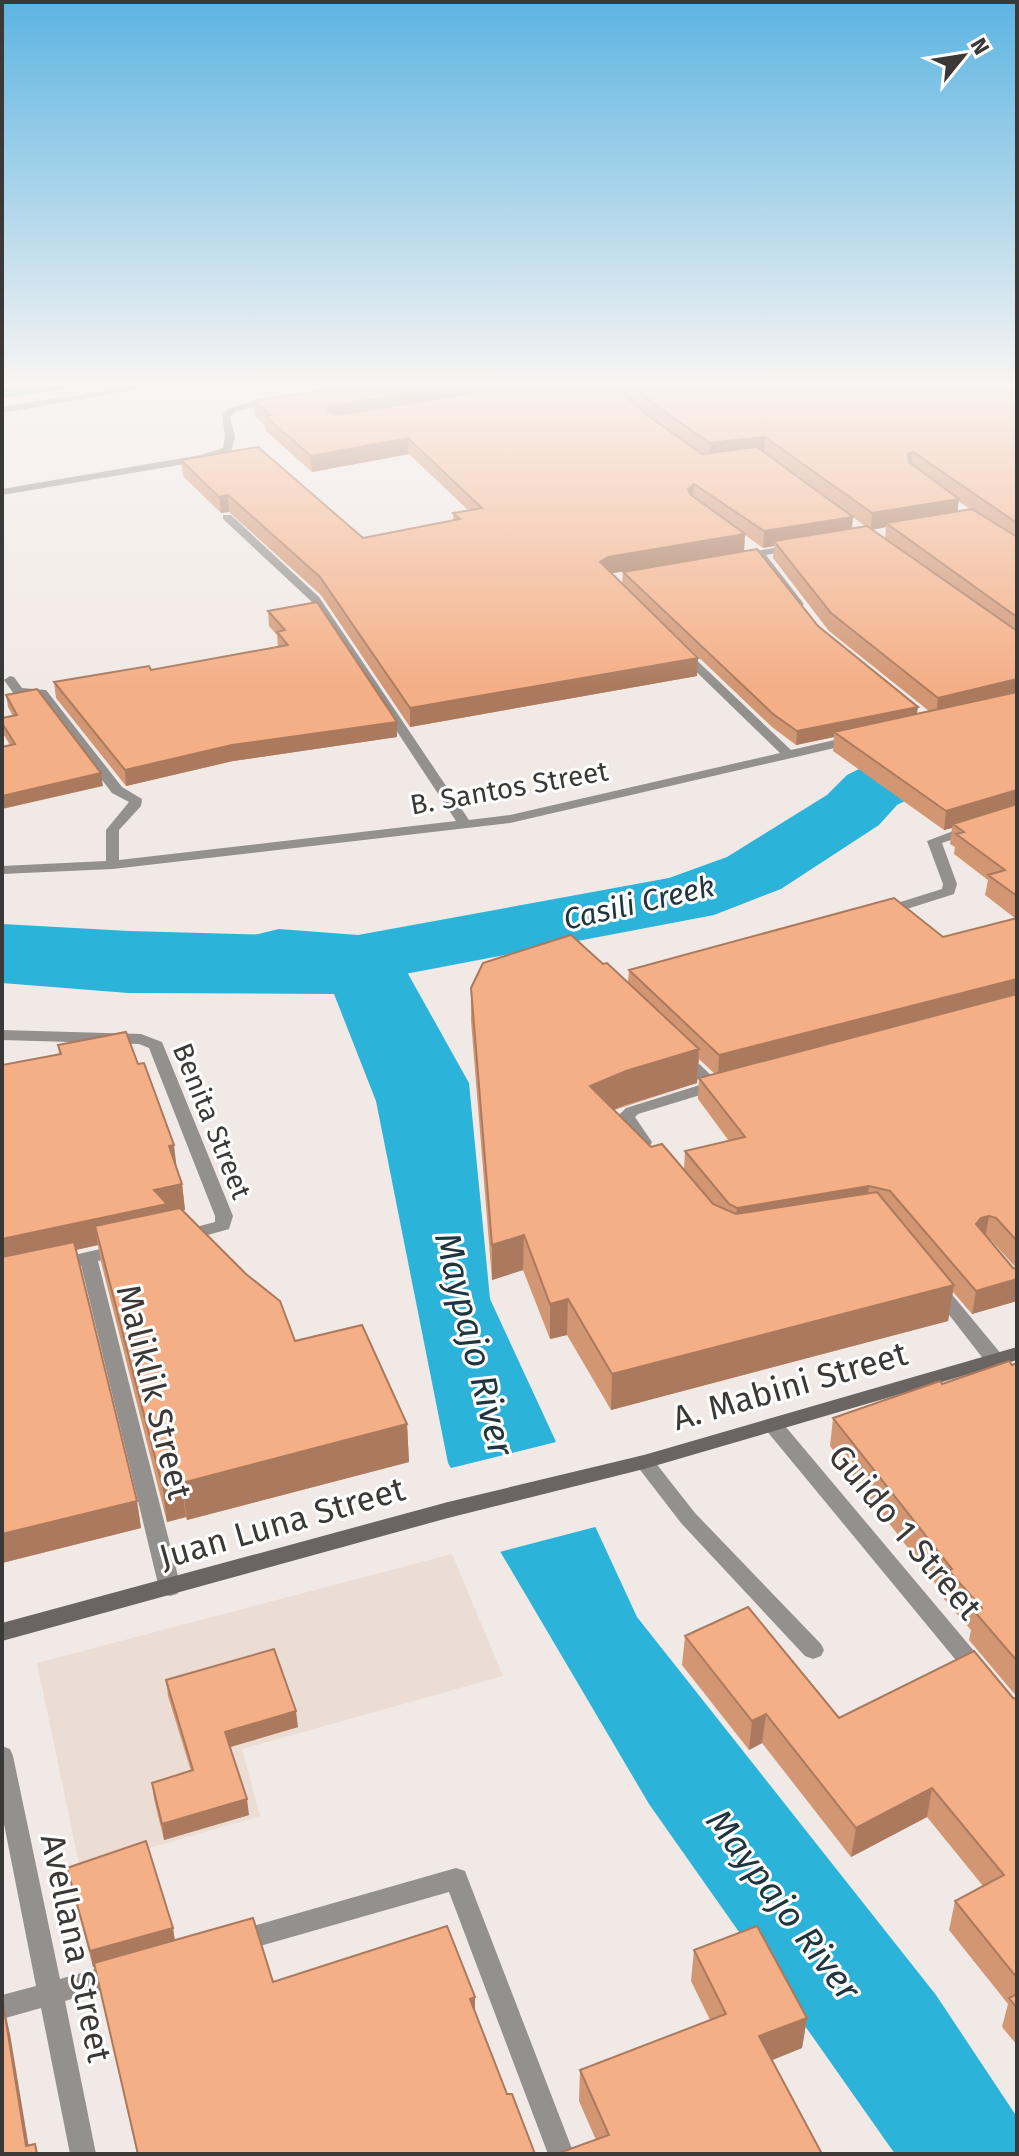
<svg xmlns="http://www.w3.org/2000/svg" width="1019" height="2156" font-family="'Fira Sans',sans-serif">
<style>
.built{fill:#ebdcd4}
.water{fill:#2bb3d9}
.pier{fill:#f1e9e5}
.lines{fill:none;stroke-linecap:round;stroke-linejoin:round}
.river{fill:#2bb3d9;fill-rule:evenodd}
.service{fill:#93908e;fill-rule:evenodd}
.pedestrian{fill:#93908e;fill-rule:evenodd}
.minor{fill:#93908e;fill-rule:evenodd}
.secondary{fill:#6a6563;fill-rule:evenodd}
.wall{fill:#d29673;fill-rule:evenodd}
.shaded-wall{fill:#ab7a5e}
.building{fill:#f4af86;stroke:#ab7a5e;stroke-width:2}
.labels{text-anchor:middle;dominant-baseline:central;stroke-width:6;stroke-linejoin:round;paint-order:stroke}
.street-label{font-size:28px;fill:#3b3937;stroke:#fff}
.water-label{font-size:30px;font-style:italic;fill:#20353d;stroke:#fff}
.near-street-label{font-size:34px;fill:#3b3937;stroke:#fff}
.near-water-label{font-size:36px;font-style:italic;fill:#20353d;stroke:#fff}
</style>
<rect width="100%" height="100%" fill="#f1e9e5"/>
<path class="built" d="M452,1554L503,1676L242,1749L260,1816L80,1868L37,1663Z"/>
<path class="water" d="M2,384H97L2,398Z
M2,924L129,931L388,938L469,1083L490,1299L637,1617L936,1995L1017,2117V2154H895L649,1804L448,1463L376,1101L334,994L128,993L2,983Z"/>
<path class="pier" d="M560,1441L599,1526L496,1553L447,1469Z"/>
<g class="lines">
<path class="river" d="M1017,724V766L947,780L897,805L879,825L781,889L714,915L358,983L279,977L250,970L239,953L250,936L279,929L358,935L669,878L727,857L827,795L847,775L901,748Z"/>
<path class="service" d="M149,384H168L2,413V407Z
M274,396L279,399L277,401L235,412L230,417L235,437L231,452L203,461L2,495V489L201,455L223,448L225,437L222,414L229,408Z
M644,1455L651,1457L695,1513L821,1644L824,1650L821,1656L813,1659L805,1656L681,1523L634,1462L637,1457Z"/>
<path class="pedestrian" d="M223,515H231L319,597L469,820L510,815L780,753L679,655V651H687L791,750L852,736L858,740L852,744L510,823L113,869L2,874V866L106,861V830L129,802L112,793L38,696L14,694L4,680L10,676L14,677L22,688L46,690L122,787L142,799L141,806L119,830V860L456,821L311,601L223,519Z
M795,544L800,547L799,549L766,555L804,604L798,607L794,606L756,557L739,560L734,557L739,554Z"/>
<path class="minor" d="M969,825L974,826V832L942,843L957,884L954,894L888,915H878L876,912L878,909L942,889L943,884L927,841Z
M2,1030L141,1034L162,1042L233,1216L229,1229L183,1242L174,1236L177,1232L215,1222V1216L149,1048L139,1044L2,1040Z
M683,1052L689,1054L722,1086L720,1089L638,1114L635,1117L652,1142L650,1146H638L618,1116L626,1108L703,1084L675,1057Z
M118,1245L124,1247L127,1251L124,1255L98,1261L181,1588L177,1594L170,1596L163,1594L159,1588L81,1265L58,1270L52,1268L49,1264L52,1260Z
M939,1284L945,1286L1002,1355L1004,1360L1002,1365H988L933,1294L930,1290L933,1286Z
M773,1418L780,1420L985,1664L988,1670L985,1676L977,1679L969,1676L766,1430L763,1425L766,1420Z
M2,1746L10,1749L13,1756L60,1979L116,1963L125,1967L129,1975L125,1983L65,2001L96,2154H70L41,2008L2,2019V1995L36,1986L2,1814Z
M456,1868L465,1871L468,1879L574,2154H548L449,1892L239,1952L230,1949L227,1941L230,1933L239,1930Z"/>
<path class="secondary" d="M1017,1347V1360L644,1469L448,1518L2,1641V1623L448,1502L644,1455Z"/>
</g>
<path class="wall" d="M363,384H1017V1269L992,1241L987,1239L1013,1268L1017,1269V1301L972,1314L953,1292L948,1321L611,1410L567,1335L550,1339L523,1270L492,1280L471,1021V988L603,964L628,982L629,970L943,937L1016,919L985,895L988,880L954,854L955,847L950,844L952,828L944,830L833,751L834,737L796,745L772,727L625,587L697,676L410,727L321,595L229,512L221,513L183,476L181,460L363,538L453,521V513L468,510L409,454L312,472L266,431L265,425L255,416L254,401ZM958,501L970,509L957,511ZM853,517L866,527L852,529ZM886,527L885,539L872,530ZM745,535L763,548L774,546L773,558L829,631L929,711L917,714L818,626L744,551ZM723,555L623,572L622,584L612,573ZM699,1059L715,1074L699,1078L698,1099L729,1141L685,1151L684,1169L651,1147L614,1110L697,1083Z
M268,611L397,722V737L233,761L126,786L56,698L54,682L151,670L278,647L277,635L269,626Z
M6,695L103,786L10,745L2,732V718L13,716L8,707Z
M58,1045L176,1168L182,1184L185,1210H183L295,1341L407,1424L409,1462L187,1520L186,1517L167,1522L101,1262L98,1245L76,1250L137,1501L141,1528L2,1563L59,1054Z
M1017,1363V1697L969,1640L971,1630L944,1599V1595L830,1446L833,1418L942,1384Z
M685,1636L839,1718L1013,1698L1017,1699V2045L1002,2027L1008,2004L949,1930L955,1901L983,1886L927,1817L851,1857L762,1743L749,1750L682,1665Z
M166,1680L298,1727L230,1747L249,1815L164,1840L154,1799L152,1783L191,1771L168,1696Z
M67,1868L173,1928L175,1940L273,1982L475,2012L507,2094L535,2154H137L95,1966L93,1967Z
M694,1950L807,2018L802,2048L772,2060L822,2154L596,2140L579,2101L580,2070L710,2020L691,1981Z"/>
<path class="shaded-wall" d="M472,384H567L328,421V406Z
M765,437L764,453L709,459L710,443Z
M408,438L409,454L312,472L311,456Z
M913,452L911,468L907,470L908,454Z
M694,484L693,500L688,489Z
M228,495L229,512L221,513L219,497Z
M959,499L957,515L886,523V527L871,530L872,513Z
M853,517L851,533L774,541V546L763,548L764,531Z
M745,534L744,551L608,574L600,562L608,557Z
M698,658L697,676L410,727V708Z
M1017,679V697L936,717L938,698Z
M918,707L916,720L834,732V737L796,745L797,731Z
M397,722V737L233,761L126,786L125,770L232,745Z
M101,773L103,786L2,809V796Z
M1017,790V809L953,824L952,828L944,830L946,811Z
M1017,979V999L718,1077L719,1055Z
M699,1049L697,1083L625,1105L589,1120L590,1086L626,1071Z
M174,1145L177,1171L169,1146Z
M182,1184L185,1210L95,1226L98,1245L2,1266V1239L154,1190Z
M869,1186L866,1208L735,1231L737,1208Z
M989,1216L985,1238L976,1224L981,1218Z
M524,1235L523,1270L492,1280V1245Z
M1017,1279V1301L972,1314L976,1291Z
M954,1285L948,1321L611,1410L612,1374Z
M568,1299L567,1335L550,1339V1304Z
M407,1424L409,1462L187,1520L182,1483Z
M181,1480L186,1517L167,1522L162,1484Z
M137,1501L141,1528L2,1563V1534Z
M296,1711L298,1727L227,1748L225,1732Z
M766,1714L762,1743L749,1750L752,1721Z
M932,1788L927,1817L851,1857L856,1828Z
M247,1799L249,1815L164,1840L162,1824Z
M173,1928L175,1944L93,1967L90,1951Z
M475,1997V2028L470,1999Z
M3,2003L10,2034L30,2154L26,2146Z
M807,2018L802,2048L755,2067L759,2036Z"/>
<path class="building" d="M363,384H472L328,406V411L335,415L531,384H612L650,417L702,454L757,447L853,517L764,531L694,484L688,489L690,494L745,534L608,557L600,562L698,658L410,708L320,577L228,495L219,497L181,460L258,447L363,538L460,519L453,513L482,508L408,438L311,456L265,416L271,415L254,401Z
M630,384H1017V523L913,452L908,454L909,462L959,499L872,513L765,437L710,443L659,408Z
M972,509L1017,537V617L886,523Z
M867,526L1017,631V679L938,698L831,613L774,541Z
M757,549L818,626L918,707L797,731L773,714L623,572Z
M317,602L397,722L232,745L125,770L54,682L149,666L151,670L288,645L277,632L285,630L268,611Z
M37,689L101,773L2,796V747L15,744L2,723V718L17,715L6,695Z
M1017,692V790L946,811L834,732Z
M1017,804V896L988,875L1005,870L956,834L964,832L953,824Z
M894,898L943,937L1017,918V979L719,1055L629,970Z
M571,935L603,964L607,963L699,1049L626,1071L590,1086L651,1147L662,1144L713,1204L736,1214L877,1192L954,1285L612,1374L568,1299L550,1304L524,1235L492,1245L471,988L483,963Z
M1017,994V1241L996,1218L989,1216L981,1218L976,1224L1013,1268L1017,1269V1279L976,1291L890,1191L869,1186L737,1208L729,1204L685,1151L745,1137L699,1078Z
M126,1032L138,1064L144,1063L174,1145L169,1146L182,1184L154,1190L167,1204L2,1239V1065L61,1054L58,1045Z
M180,1208L246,1274L280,1301L295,1341L362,1325L407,1424L182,1483L181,1480L162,1484L95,1226Z
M74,1242L137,1501L2,1534V1257Z
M1009,1361L1012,1365L1017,1363V1661L974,1611L982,1608L949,1571L952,1569L833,1418L940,1381L942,1384Z
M748,1607L839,1718L974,1651L1013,1698L1017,1699V1978L955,1901L1004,1875L932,1788L856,1828L766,1714L752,1721L685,1636Z
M274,1649L296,1711L225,1732L247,1799L162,1824L152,1783L193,1770L166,1680Z
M146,1841L173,1928L90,1951L67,1868Z
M253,1918L273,1982L447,1926L475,1997L470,1999L507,2094H512L535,2154H138L94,1963Z
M757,1926L807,2018L759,2036L822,2154H556L609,2135L580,2070L726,2014L694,1950Z
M1017,1994V2008L1009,1998Z
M3,2003L26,2146L35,2144L37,2154H2Z"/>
<linearGradient id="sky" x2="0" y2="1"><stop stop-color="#5cb4e2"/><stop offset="0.56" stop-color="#f9f5f3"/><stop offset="1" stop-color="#f9f5f3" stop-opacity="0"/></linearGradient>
<rect width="1019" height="686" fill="url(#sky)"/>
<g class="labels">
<g class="street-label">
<text transform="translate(509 788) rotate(-10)">B. Santos Street</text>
<text transform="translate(212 1121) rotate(68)">Benita Street</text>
</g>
<g class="water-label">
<text transform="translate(639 903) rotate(-13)">Casili Creek</text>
</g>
<g class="near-street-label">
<text transform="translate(790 1386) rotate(-16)">A. Mabini Street</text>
<text transform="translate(154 1392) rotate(76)">Maliklik Street</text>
<text transform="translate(282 1523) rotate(-16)">Juan Luna Street</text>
<text transform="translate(905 1532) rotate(50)">Guido 1 Street</text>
<text transform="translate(76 1948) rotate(78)">Avellana Street</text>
</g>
<g class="near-water-label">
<text transform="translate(474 1344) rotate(76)">Maypajo River</text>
<text transform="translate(783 1905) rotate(53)">Maypajo River</text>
</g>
</g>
<rect width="1019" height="2156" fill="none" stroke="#3b3937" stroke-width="8"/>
<g transform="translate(963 56) rotate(60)" stroke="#ffffff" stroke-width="6" paint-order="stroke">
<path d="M0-6L14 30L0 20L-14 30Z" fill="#3b3937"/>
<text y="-12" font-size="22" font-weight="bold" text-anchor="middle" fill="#3b3937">N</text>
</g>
</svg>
